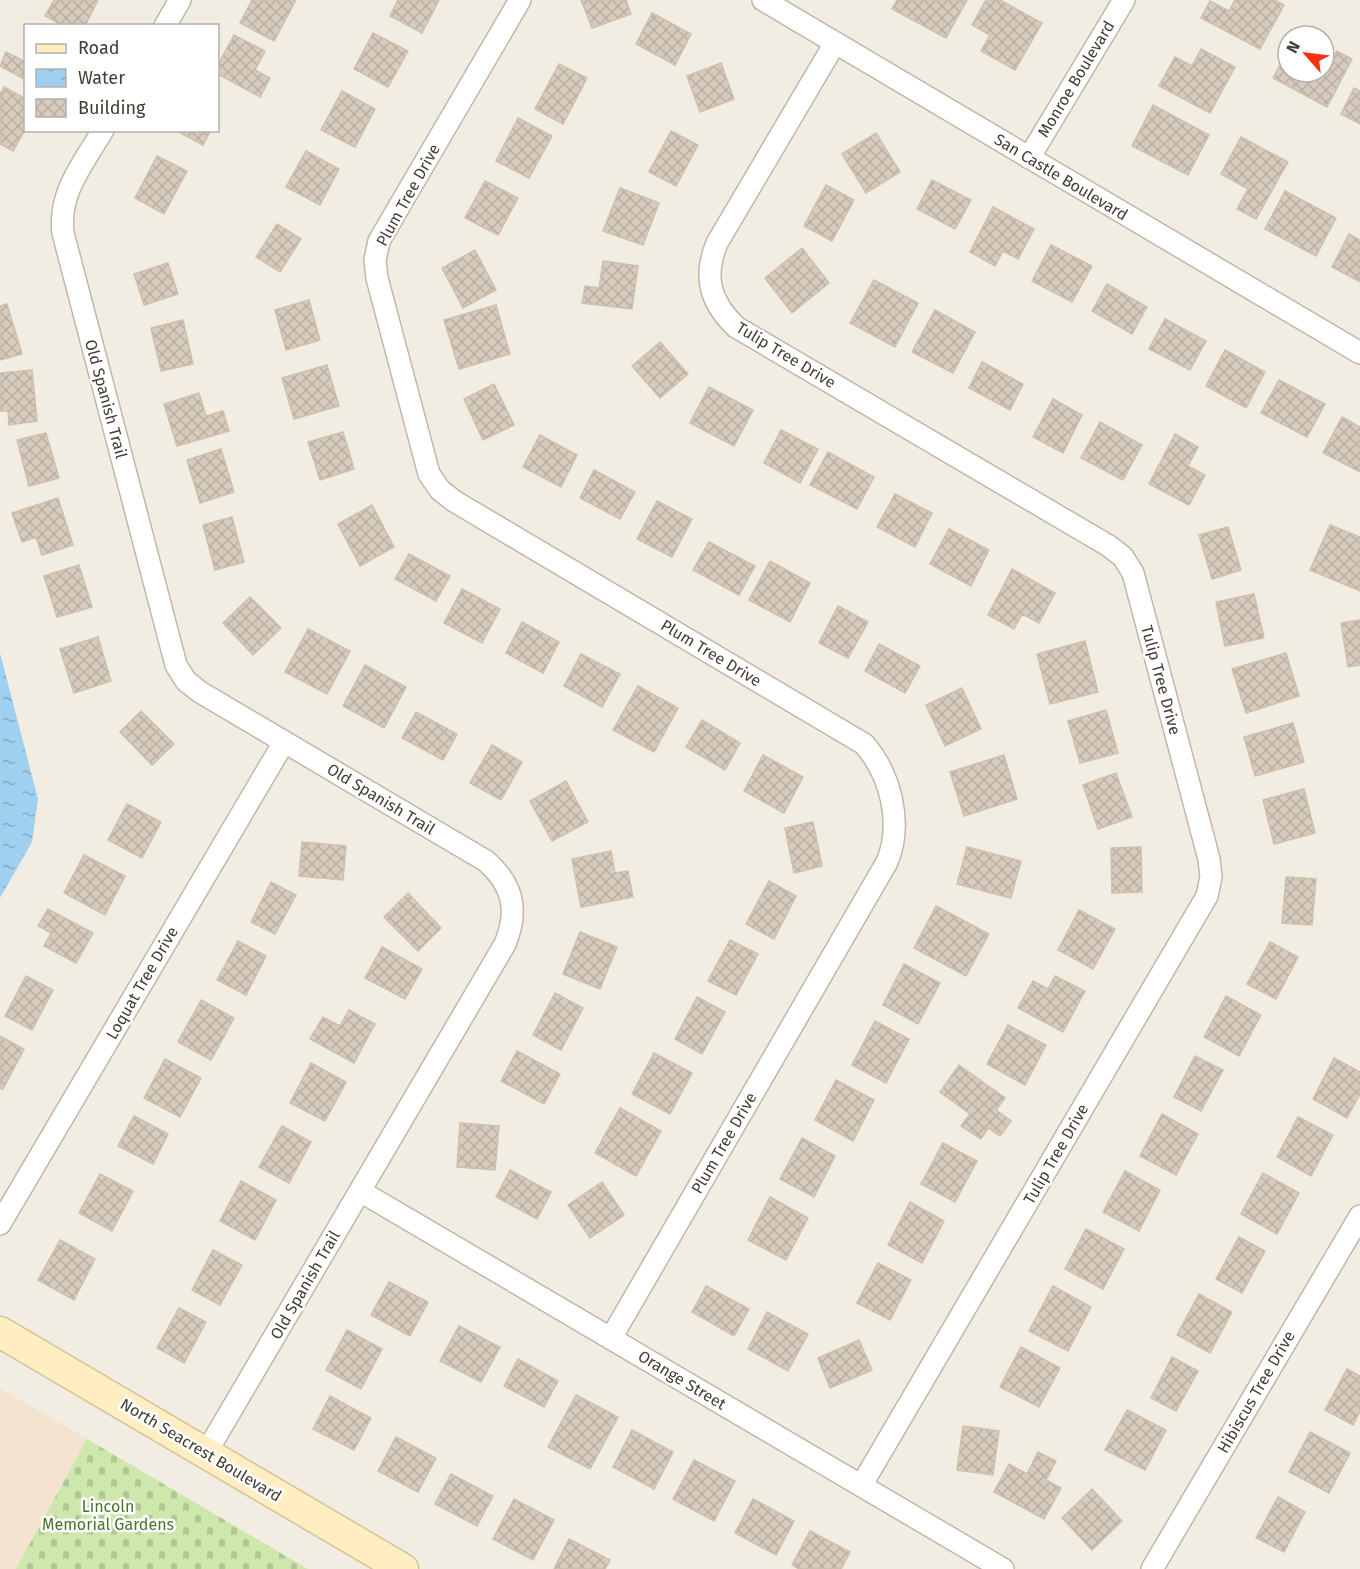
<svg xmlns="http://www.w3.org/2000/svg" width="1360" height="1569" font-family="'Fira Sans',sans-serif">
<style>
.commercial{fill:#f4e3ce}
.cemetery{fill:url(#cemetery-stones)}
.water{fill:url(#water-ripples)}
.building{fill:url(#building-cross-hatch);stroke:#cec0ac;stroke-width:1.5}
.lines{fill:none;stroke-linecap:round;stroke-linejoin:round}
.street-casing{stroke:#c0b7a9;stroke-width:24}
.secondary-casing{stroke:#d5c295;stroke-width:33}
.street{stroke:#fff;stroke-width:21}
.secondary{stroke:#feeec1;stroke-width:30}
.labels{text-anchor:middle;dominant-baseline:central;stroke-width:5;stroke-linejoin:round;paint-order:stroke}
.street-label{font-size:16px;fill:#433d34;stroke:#fff}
.park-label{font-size:16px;fill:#467428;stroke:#fff}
</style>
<defs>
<pattern id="cemetery-stones" width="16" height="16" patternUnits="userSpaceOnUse" patternTransform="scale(1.5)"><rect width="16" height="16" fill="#cde7ac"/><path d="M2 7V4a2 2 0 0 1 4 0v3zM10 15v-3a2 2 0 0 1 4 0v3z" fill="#b1c795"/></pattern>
<pattern id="water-ripples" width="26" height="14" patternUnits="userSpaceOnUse" patternTransform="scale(1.5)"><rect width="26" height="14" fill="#9fd0ef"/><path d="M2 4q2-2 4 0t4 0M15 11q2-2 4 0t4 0" fill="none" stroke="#83aac2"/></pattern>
<pattern id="building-cross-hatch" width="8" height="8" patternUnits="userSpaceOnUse" patternTransform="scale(1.5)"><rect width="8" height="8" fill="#d6cbbc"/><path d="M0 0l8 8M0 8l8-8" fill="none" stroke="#b9afa2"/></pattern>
</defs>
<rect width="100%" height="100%" fill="#f2ede3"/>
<path class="commercial" d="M0,1388L87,1439L16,1569H0Z"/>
<path class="cemetery" d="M87,1439L308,1569H16Z"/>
<path class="water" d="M0,653L38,799L32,842L0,898Z"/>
<path class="building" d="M54,0H98L85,26H64L45,16Z
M252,0H296L274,41L240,23Z
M398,0H439L422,33L390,16Z
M581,0H626L631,14L592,28Z
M897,0H967L946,38L892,9Z
M986,0H1000L1042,23L1015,70L981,51L990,35L972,25Z
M1235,0H1275L1284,5L1260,49L1201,18L1210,1L1229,11Z
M652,13L691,34L675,65L636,44Z
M373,33L408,51L388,87L354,69Z
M234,35L265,51L255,70L270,78L260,97L218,74V65Z
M1201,49L1235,67L1210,113L1159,86L1175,57L1192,66Z
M1288,50V72H1324V66L1328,68L1337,51L1352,59L1327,107L1273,78Z
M6,52L26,62V80L0,66Z
M721,63L734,99L700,112L687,76Z
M559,64L587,78L563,124L535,109Z
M4,87L26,99V128L13,151L0,144V94Z
M1354,88L1360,91V124L1341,114Z
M342,91L375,109L355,147L321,130Z
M1153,105L1209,135L1188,175L1132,146Z
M518,118L552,136L529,178L496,161Z
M175,130H211L203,145Z
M671,131L698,145L676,186L649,172Z
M876,133L900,172L866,193L842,154Z
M1241,137L1288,162L1256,219L1237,209L1248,189L1221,174Z
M306,151L339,169L320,205L286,187Z
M157,156L187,171L164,214L135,198Z
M932,180L971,200L955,229L917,209Z
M485,181L518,198L498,235L465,218Z
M826,185L854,200L832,241L804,226Z
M620,188L659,203L643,245L603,231Z
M1285,191L1336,218L1316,256L1265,229Z
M993,207L1034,229L1018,259L1003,251L995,266L970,252Z
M277,224L301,239L280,272L256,257Z
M1349,234L1360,240V282L1332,267Z
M1051,245L1092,266L1072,302L1032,281Z
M802,248L829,283L792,313L765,278Z
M475,250L496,290L463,308L442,268Z
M603,261L638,266L632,309L582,303L585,286L599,288Z
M168,263L178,294L144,305L134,274Z
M874,280L918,303L895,347L850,323Z
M1107,284L1147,307L1132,334L1092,311Z
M309,300L320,340L286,350L275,310Z
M7,304L22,354L0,360V306Z
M496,305L510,354L459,369L444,320Z
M935,310L975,332L953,373L912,352Z
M1165,319L1206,341L1190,370L1149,349Z
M183,320L193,364L161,371L151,328Z
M660,342L688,374L660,398L632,366Z
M1225,350L1265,372L1246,408L1206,386Z
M982,362L1023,384L1010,410L969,388Z
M327,365L339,406L294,419L282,378Z
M32,370L37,421L9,425L8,411H0V373Z
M1279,380L1325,404L1307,437L1261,413Z
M494,384L514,425L483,440L464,399Z
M709,387L753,410L734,446L690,423Z
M199,393L206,416L223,411L229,431L177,446L164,404Z
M1053,399L1082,415L1063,453L1033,437Z
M1342,417L1360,427V472L1323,453Z
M1100,422L1142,445L1123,480L1081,458Z
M781,430L818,449L800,483L764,463Z
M343,432L354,469L320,480L308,442Z
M46,433L59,478L29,486L17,440Z
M1175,434L1198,447L1188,466L1205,475L1189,505L1149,484Z
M540,435L577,455L561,487L523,467Z
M221,449L234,492L200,503L187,460Z
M828,452L874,477L857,509L810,485Z
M594,470L635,492L620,519L580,498Z
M895,494L932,513L915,547L877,527Z
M58,498L73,545L42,555L36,537L22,542L12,513Z
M657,501L692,519L672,557L637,539Z
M372,505L394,547L360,566L338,524Z
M232,517L244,562L215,570L203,525Z
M1330,525L1360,537V591L1310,570Z
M1228,527L1241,570L1212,579L1199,535Z
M949,529L989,550L971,586L930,564Z
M709,542L755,566L739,595L693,570Z
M409,554L450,576L436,601L395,579Z
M770,561L810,583L790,622L749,600Z
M79,565L92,607L57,617L44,576Z
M1012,569L1055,593L1039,623L1022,614L1014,629L988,615Z
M462,589L500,609L482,643L444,623Z
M1254,594L1264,638L1225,646L1216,602Z
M250,597L281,628L253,655L223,623Z
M838,606L868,622L848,658L819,643Z
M1360,620V665L1348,667L1341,623Z
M522,622L559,642L543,673L506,653Z
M308,629L350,651L327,694L285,672Z
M98,637L111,681L74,693L60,649Z
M1085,641L1098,692L1050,704L1037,654Z
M879,644L920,666L905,693L865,671Z
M1286,653L1299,696L1246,713L1232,669Z
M581,654L620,674L602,707L564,686Z
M365,665L406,687L384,728L343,706Z
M638,686L678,708L654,752L613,730Z
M962,688L981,729L945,746L926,705Z
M1106,710L1118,753L1080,763L1068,721Z
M141,711L174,744L152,765L120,732Z
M416,712L457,734L443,760L402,738Z
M702,720L740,743L725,770L686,747Z
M1293,723L1304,762L1255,776L1244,737Z
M492,745L522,762L501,800L470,783Z
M763,755L803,777L784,813L744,791Z
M1004,755L1017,799L964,816L950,772Z
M1116,773L1132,817L1098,829L1083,785Z
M566,781L588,822L552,841L530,801Z
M1304,789L1315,833L1274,844L1263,800Z
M127,804L161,822L142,858L108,840Z
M813,822L822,866L794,873L785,828Z
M302,842L346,846L343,880L299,876Z
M967,847L1021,861L1011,898L957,884Z
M1141,847L1142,892L1112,893L1111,848Z
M611,851L615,873L628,871L633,897L581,907L572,859Z
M84,855L125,876L105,915L64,893Z
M1286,877L1316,879L1312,925L1282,923Z
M769,881L796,896L774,939L746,924Z
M271,882L296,895L275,934L251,922Z
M408,893L441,928L418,951L384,917Z
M936,906L989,934L966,976L914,948Z
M48,909L93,933L76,963L44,946L51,933L38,926Z
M1079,910L1115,929L1093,969L1058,950Z
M580,932L617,947L600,989L563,974Z
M730,940L758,954L736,995L708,981Z
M238,941L266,956L246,995L217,980Z
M1270,942L1298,957L1276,999L1247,984Z
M382,947L422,969L405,999L365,978Z
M904,964L940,983L918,1024L883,1005Z
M26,976L53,990L32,1030L5,1016Z
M1055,976L1085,991L1063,1032L1018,1008L1033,981L1048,989Z
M555,993L583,1008L561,1050L533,1035Z
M1226,996L1261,1015L1239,1056L1204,1037Z
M697,997L725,1012L702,1054L675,1039Z
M201,1000L234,1018L211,1060L178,1042Z
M349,1010L375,1024L354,1063L310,1039L323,1017L340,1026Z
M875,1021L909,1039L886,1083L852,1065Z
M1008,1025L1046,1045L1025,1085L987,1064Z
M0,1036L24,1049L3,1089L0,1088Z
M517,1051L560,1074L544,1104L501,1081Z
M654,1053L692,1073L670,1114L632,1094Z
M1195,1056L1223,1070L1201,1111L1174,1097Z
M1334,1058L1360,1072V1094L1347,1118L1313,1099Z
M165,1059L201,1078L180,1117L144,1098Z
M311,1063L346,1082L325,1121L290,1103Z
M959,1065L1005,1098L996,1110L1011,1121L1000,1136L988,1128L981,1139L961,1126L970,1114L940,1092Z
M836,1080L874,1100L853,1141L815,1120Z
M620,1108L661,1131L636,1176L595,1153Z
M1162,1114L1198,1134L1176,1175L1140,1156Z
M134,1116L168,1134L153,1164L118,1146Z
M1298,1117L1333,1135L1311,1176L1277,1157Z
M460,1123L499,1126L495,1170L457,1167Z
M282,1126L311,1142L289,1183L259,1167Z
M802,1138L835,1156L814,1197L780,1179Z
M943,1143L977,1161L955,1202L921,1184Z
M510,1170L551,1192L537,1219L496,1197Z
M1125,1171L1160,1190L1139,1231L1103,1212Z
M1263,1173L1299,1193L1277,1234L1241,1214Z
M100,1174L133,1191L112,1231L79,1213Z
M241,1181L276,1200L255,1240L220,1221Z
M602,1182L624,1215L590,1238L568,1205Z
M770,1197L808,1218L786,1260L748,1240Z
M910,1202L944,1221L922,1263L888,1245Z
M1086,1229L1124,1249L1103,1289L1065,1269Z
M1239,1237L1265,1251L1242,1293L1216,1279Z
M60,1240L95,1259L74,1300L38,1280Z
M213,1250L242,1265L220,1305L192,1290Z
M878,1263L911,1280L890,1320L857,1303Z
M389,1282L428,1302L410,1336L371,1315Z
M706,1286L749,1309L734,1336L692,1312Z
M1053,1286L1091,1307L1068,1351L1029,1331Z
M1199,1294L1232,1312L1210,1353L1177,1335Z
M179,1308L206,1322L184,1363L157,1348Z
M767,1312L808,1334L788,1371L748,1349Z
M459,1326L500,1347L481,1382L440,1361Z
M347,1330L382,1349L361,1389L326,1370Z
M859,1340L872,1370L830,1388L818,1358Z
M1021,1347L1060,1368L1039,1407L1000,1387Z
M1172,1357L1198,1371L1176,1411L1151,1398Z
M518,1359L558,1381L544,1407L504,1386Z
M1347,1369L1360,1376V1411L1353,1425L1325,1410Z
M576,1395L618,1417L590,1469L548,1447Z
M330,1396L371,1418L354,1450L313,1429Z
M1127,1410L1166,1430L1145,1470L1105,1450Z
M963,1426L999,1431L993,1475L957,1470Z
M632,1430L673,1452L654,1489L613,1467Z
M1310,1432L1350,1453L1329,1493L1289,1472Z
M396,1437L436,1458L418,1492L378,1471Z
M1038,1452L1056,1461L1046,1480L1061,1488L1044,1519L994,1492L1009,1464L1027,1474Z
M694,1460L735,1481L714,1521L673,1499Z
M451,1474L493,1496L477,1526L435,1504Z
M1092,1489L1122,1521L1092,1550L1062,1518Z
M1278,1497L1305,1512L1284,1552L1256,1538Z
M514,1499L554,1520L533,1560L493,1539Z
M753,1499L794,1521L776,1555L735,1533Z
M810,1531L850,1552L841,1569H799L792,1565Z
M569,1539L610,1560L605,1569H554Z"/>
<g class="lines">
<g class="street-casing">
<path id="street" d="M520,0L379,241L375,260L377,278L429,474L440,490L454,501L864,744C891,775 903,824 887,862L611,1338
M763,0L1360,353
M165,26L180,0
M835,43L717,243C703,277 710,302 736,327L1109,546L1123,557L1133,573L1209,859L1211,877L1207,896L861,1486
M103,130C83,164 58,193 63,233L176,665L186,681L200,692L486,861C513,885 519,910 505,944L206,1453
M1029,158L1124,0
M360,1191L1003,1569
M0,1224L284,742
M1152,1569L1360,1216"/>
</g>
<g class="secondary-casing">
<path id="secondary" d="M0,1332L403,1569"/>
</g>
<use href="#street" class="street"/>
<use href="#secondary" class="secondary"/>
</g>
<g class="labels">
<g class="street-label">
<text transform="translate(1076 79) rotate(-59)">Monroe Boulevard</text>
<text transform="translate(1061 177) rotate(31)">San Castle Boulevard</text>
<text transform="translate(408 195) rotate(-61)">Plum Tree Drive</text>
<text transform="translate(786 355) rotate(31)">Tulip Tree Drive</text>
<text transform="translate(106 399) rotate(75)">Old Spanish Trail</text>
<text transform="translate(711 653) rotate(31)">Plum Tree Drive</text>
<text transform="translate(1161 680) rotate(75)">Tulip Tree Drive</text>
<text transform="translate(381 799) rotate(31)">Old Spanish Trail</text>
<text transform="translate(142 983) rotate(-60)">Loquat Tree Drive</text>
<text transform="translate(724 1143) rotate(-60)">Plum Tree Drive</text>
<text transform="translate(1056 1154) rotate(-60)">Tulip Tree Drive</text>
<text transform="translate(305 1285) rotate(-60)">Old Spanish Trail</text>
<text transform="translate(682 1380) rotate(31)">Orange Street</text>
<text transform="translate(1256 1392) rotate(-60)">Hibiscus Tree Drive</text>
<text transform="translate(201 1450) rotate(31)">North Seacrest Boulevard</text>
</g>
<g class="park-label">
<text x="108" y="1506">Lincoln<tspan x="108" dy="18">Memorial Gardens</tspan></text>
</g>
</g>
<rect x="24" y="24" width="195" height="108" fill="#ffffff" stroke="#b4b1ae" stroke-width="1.5"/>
<rect x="36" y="44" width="30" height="9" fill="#feeec1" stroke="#b4b1ae" stroke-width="1.5"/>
<text x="78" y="54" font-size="18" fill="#433d34">Road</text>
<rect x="36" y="69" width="30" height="18" fill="url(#water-ripples)" stroke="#b4b1ae" stroke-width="1.5"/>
<text x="78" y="84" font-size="18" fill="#433d34">Water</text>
<rect x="36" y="99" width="30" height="18" fill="url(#building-cross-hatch)" stroke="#b4b1ae" stroke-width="1.5"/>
<text x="78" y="114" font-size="18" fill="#433d34">Building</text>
<g transform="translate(1306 54) rotate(298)"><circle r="28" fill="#ffffff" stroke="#b4b1ae" stroke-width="1.5"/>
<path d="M0-4.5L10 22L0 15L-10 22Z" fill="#f93013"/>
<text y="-9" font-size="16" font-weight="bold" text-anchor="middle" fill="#433d34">N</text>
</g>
</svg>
